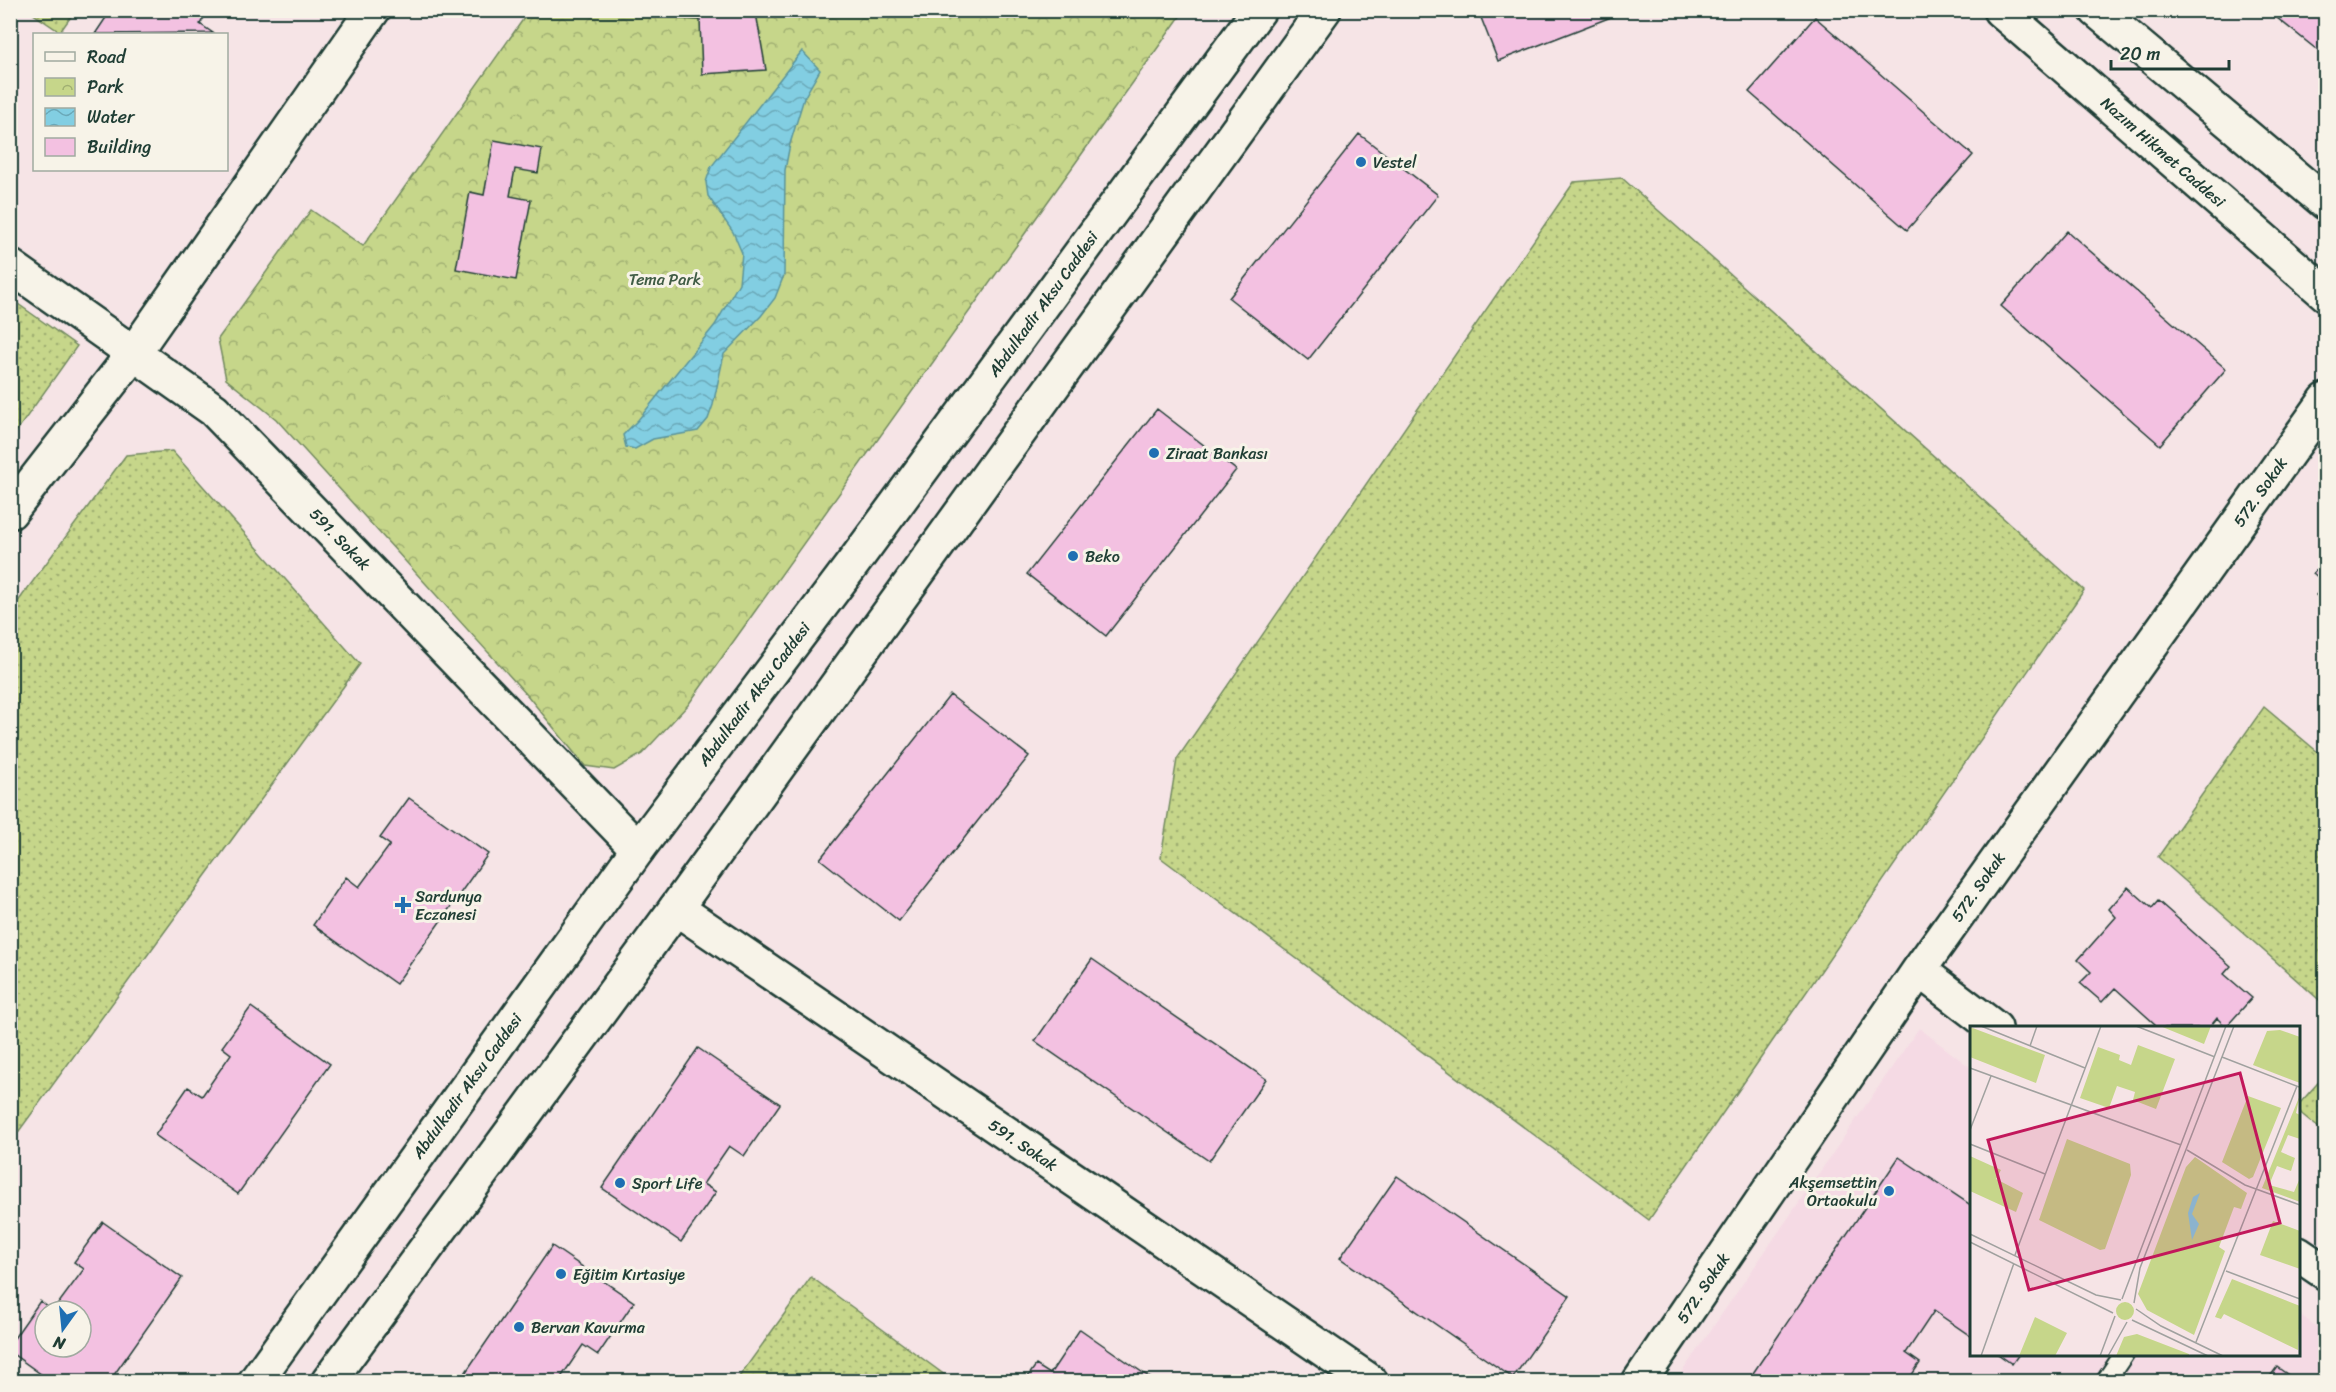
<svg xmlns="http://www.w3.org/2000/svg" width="2336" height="1392" font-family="Sriracha,sans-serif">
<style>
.built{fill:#f5dae4}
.grass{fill:url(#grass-dots);stroke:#728a5f;stroke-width:1.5}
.park{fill:url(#park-crowns);stroke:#728a5f;stroke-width:1.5}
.water{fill:url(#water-waves);stroke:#5a949c;stroke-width:1.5}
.building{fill:#f3c1e1;stroke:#1f3d34;stroke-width:1.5;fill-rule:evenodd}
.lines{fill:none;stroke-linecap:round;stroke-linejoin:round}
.lane-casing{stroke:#1f3d34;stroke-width:22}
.street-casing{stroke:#1f3d34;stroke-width:38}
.secondary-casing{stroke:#1f3d34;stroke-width:38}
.lane{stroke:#f7f3e8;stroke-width:18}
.street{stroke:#f7f3e8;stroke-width:33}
.secondary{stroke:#f7f3e8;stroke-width:33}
.poi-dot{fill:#1f6fb2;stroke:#f7f3e8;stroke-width:2}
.labels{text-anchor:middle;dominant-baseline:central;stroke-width:6;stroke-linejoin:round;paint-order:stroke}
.street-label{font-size:16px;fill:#1f3d34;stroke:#f7f3e8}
.poi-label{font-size:16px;fill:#1f3d34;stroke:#f7f3e8;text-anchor:start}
.park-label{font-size:16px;fill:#405c45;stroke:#f7f3e8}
.inset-road{fill:none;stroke:#a0a19f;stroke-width:1.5}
.view{fill:#c2185b;fill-opacity:0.15;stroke:#c2185b;stroke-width:3}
.inset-edge{fill:none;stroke:#1f3d34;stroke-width:3}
</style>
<defs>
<pattern id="grass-dots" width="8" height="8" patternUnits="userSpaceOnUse" patternTransform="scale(1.5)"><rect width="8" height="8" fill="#c6d68a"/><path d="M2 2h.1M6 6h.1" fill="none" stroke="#a0af72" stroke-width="1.8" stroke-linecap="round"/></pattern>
<pattern id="park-crowns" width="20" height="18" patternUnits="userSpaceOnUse" patternTransform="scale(1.5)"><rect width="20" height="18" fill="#c6d68a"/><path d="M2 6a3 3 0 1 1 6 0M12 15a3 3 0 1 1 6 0" fill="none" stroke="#a0af72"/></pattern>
<pattern id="water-waves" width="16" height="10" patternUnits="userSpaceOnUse" patternTransform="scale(1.5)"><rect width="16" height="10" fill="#82cee2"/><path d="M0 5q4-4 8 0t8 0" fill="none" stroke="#6aa8b8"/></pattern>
</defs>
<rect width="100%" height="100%" fill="#f6e4e6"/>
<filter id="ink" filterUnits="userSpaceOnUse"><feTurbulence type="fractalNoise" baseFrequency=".0167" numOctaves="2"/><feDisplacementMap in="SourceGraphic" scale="12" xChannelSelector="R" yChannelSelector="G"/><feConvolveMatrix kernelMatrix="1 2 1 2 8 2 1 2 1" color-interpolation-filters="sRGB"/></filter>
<g filter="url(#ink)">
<path class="built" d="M1919,1028L1971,1068L1972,1354H2298L2299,1314L2325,1333V1381L1675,1382Z"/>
<path class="grass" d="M29,11H75L60,32Z
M1622,178L2084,590L1649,1220L1161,858L1177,759L1574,182Z
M11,299L77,346L11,439Z
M172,451L360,664L11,1142V611L126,455Z
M2264,707L2325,758V1005L2158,857Z
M2325,1075V1133L2298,1111L2299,1104Z
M811,1277L953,1381H736Z"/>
<path class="park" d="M529,11H1184L688,705L642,754L614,770L585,766L527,695L276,419L226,379L218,339L311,210L363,246Z"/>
<path class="water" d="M802,51L820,70L804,98L790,144L785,170L784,275L775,298L761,316L724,354L713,405L708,419L698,431L653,439L635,449L626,447L623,435L638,420L715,325L739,283L742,253L733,232L708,196L706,182L711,167Z"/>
<path class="building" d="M111,10H198L205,16L200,24L213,33L95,34Z
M679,10H772L756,13L766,70L702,74L700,20L680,19Z
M1478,10H1629L1498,61Z
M2267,10H2326V57Z
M1815,17L1973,155L1907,230L1749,92Z
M1359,134L1438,195L1308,360L1229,298Z
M494,140L542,149L538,173L515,169L510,196L531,200L516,280L456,269L470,192L484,195Z
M2067,231L2226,369L2160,445L2001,306Z
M1157,409L1236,470L1106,636L1027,574Z
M2326,559V584L2313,573Z
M2326,585V604L2316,595Z
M950,695L1029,756L899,921L820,859Z
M409,798L488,854L396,984L313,925L346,877L359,887L390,845L380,838Z
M2128,887L2152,908L2158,901L2231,966L2224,974L2252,998L2226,1027L2217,1018L2209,1028H2151L2155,1024L2115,988L2102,1002L2080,983L2091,972L2078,960L2116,917L2109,909Z
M1092,959L1266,1079L1209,1161L1035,1041Z
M251,1007L330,1064L238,1194L155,1135L188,1087L202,1096L231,1054L222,1047Z
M698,1048L780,1104L744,1156L729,1146L703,1184L716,1192L681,1242L602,1188Z
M1899,1157L1972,1206V1337L1934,1311L1906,1353L1920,1363L1907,1382H1747Z
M1397,1176L1570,1296L1513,1378L1340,1258Z
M103,1222L182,1278L109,1382H52L10,1352V1344L40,1301L53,1311L84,1269L74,1262ZM45,1311H81V1347H45Z
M552,1246L634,1302L598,1355L583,1345L558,1382H459Z
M1080,1329L1156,1382H1024L1036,1365L1050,1374Z
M1998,1354H2019L2012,1364Z
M2277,1367L2298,1382H2266Z"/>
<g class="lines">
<g class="lane-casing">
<path id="lane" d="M2105,1382L2124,1354"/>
</g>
<g class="street-casing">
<path id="street" d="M10,266L214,410L638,849
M10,512L133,354L373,10
M676,908L1371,1382
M1919,970L1995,1028
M2298,1254L2326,1273
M1639,1382L1919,970L2326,400"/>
</g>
<g class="secondary-casing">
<path id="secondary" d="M2000,10L2326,294
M2096,10L2326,203
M255,1382L638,849L857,558L1259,10
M328,1382L676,908L1324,10"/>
</g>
<use href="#lane" class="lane"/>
<use href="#street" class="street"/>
<use href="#secondary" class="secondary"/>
</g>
</g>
<g class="poi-dot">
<circle cx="1361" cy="162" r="6"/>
<circle cx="1154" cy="453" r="6"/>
<circle cx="1073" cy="556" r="6"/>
<path d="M400 896h6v6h6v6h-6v6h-6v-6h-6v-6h6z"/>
<circle cx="620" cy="1183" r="6"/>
<circle cx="1889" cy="1191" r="6"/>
<circle cx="561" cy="1274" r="6"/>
<circle cx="519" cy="1327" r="6"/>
</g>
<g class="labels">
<g class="street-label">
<text transform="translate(2163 152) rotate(41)">Nazım Hikmet Caddesi</text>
<text transform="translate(1043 304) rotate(-54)">Abdulkadir Aksu Caddesi</text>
<text transform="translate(2260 492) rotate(-55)">572. Sokak</text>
<text transform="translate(340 539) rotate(46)">591. Sokak</text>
<text transform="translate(754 694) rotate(-53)">Abdulkadir Aksu Caddesi</text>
<text transform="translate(1978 887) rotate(-55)">572. Sokak</text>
<text transform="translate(467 1086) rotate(-54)">Abdulkadir Aksu Caddesi</text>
<text transform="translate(1023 1145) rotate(34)">591. Sokak</text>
<text transform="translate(1703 1288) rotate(-56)">572. Sokak</text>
</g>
<g class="poi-label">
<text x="1373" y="162">Vestel</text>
<text x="1166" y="453">Ziraat Bankası</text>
<text x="1085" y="556">Beko</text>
<text x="415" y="896">Sardunya<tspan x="415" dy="18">Eczanesi</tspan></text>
<text x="1877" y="1182" text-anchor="end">Akşemsettin<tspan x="1877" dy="18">Ortaokulu</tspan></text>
<text x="632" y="1183">Sport Life</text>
<text x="573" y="1274">Eğitim Kırtasiye</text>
<text x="531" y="1327">Bervan Kavurma</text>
</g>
<g class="park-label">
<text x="665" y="279">Tema Park</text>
</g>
</g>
<g transform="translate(1970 1026)">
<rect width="330" height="330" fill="#f6e4e6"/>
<path d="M190,0H241L234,18ZM310,4L330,11V57L283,39L297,5ZM168,19L205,33L186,83L163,74L165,66L147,60L139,82L110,72L128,21L150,29L149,34L161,39ZM330,69L326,87L330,89V113L318,109L311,126L325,132L321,145L307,140L299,159L324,166L330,152V176L292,162ZM278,70L311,82L283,151L279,153L252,136ZM97,113L160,138L161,149L135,223L130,224L69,194ZM0,130L31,144L26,153L53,167L46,186L0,165ZM303,195L330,205V243L290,229ZM262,253L330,280L328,324L254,288L251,293L245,291ZM146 285a9 9 0 1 1 18 0a9 9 0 1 1-18 0ZM65,291L97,307L85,330H49Z" fill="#c6d68a"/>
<path d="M0,1L75,29L66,57L0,31ZM225,131L277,167L271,183L264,181L249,221L255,225L224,309L177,284L168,268L216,141ZM167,308L219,328V330H146L154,311Z" fill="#c6d68a"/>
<path d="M230,167L222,188L229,198L222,214L218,187L223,171Z" fill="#82cee2"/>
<path class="inset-road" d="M11,0L115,42M166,0L245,31M60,20L67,0M252,31L329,61M0,42L211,119M0,104L21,50M0,118L75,148M217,124L275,159L330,179M0,208L126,269L151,274M0,216L143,287M45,229L131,0M256,245L330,273M152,273L256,0M164,277L170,242L264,0M166,283L191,300L253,330M162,294L238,330M226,316L327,60M11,330L44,237M130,330L145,290M138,330L157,296"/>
<path class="view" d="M270,47L310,197L59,264L18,114Z"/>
<rect width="330" height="330" class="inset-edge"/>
</g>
<rect width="2336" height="1392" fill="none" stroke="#f7f3e8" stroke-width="36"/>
<rect x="18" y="18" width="2300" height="1356" fill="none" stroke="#1f3d34" stroke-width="2" filter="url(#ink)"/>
<rect x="33" y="33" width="195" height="138" fill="#f7f3e8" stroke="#a1aaa0" stroke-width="1.5"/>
<rect x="45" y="52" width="30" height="9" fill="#f7f3e8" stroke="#a1aaa0" stroke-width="1.5"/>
<text x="87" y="63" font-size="18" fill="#1f3d34">Road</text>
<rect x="45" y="78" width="30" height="18" fill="url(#park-crowns)" stroke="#a1aaa0" stroke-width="1.5"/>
<text x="87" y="93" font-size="18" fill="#1f3d34">Park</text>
<rect x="45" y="108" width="30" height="18" fill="url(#water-waves)" stroke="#a1aaa0" stroke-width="1.5"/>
<text x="87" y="123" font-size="18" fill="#1f3d34">Water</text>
<rect x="45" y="138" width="30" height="18" fill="#f3c1e1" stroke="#a1aaa0" stroke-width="1.5"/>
<text x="87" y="153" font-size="18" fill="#1f3d34">Building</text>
<g transform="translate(63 1329) rotate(195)"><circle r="28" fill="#f7f3e8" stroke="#a1aaa0" stroke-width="1.5"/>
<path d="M0-4.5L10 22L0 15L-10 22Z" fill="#1f6fb2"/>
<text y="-9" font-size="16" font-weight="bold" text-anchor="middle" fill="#1f3d34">N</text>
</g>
<path d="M2111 60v9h118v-9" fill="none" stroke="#1f3d34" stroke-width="3"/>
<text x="2120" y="60" font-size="18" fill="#1f3d34" stroke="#f7f3e8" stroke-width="4.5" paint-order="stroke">20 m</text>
</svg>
